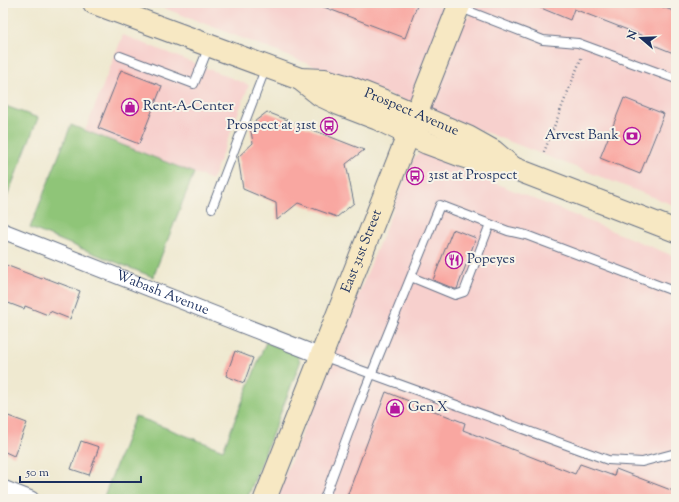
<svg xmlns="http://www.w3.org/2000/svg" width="679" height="502" font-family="'Sorts Mill Goudy',serif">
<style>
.built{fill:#f7d0cd}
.green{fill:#8fc578;stroke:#557a6b}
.building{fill:#f9a7a1}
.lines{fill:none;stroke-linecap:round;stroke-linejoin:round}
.service-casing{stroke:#657086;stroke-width:10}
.minor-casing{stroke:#657086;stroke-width:17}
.secondary-casing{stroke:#657086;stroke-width:24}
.path{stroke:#657086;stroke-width:2.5;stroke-dasharray:1 3;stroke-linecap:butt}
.service{stroke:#fff;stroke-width:8}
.minor{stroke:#fff;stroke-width:15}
.secondary{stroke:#f7e8c3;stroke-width:22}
.labels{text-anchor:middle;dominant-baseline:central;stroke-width:4;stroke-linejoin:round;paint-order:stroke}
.poi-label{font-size:14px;fill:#1b2f5e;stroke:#f7f3e8;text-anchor:start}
.street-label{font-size:14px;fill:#1b2f5e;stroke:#f7f3e8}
</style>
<rect width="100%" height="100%" fill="#f7f3e8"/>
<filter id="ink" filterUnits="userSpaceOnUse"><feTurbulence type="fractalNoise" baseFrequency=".025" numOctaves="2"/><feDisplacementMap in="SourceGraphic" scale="8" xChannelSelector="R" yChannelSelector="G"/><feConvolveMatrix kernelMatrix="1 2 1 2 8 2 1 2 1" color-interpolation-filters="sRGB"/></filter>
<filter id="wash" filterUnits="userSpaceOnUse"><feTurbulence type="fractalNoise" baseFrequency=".012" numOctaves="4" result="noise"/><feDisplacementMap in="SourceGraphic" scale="16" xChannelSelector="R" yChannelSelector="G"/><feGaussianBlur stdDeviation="0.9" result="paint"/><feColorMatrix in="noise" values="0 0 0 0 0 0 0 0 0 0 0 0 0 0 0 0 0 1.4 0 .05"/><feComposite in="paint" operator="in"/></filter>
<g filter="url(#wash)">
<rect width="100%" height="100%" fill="#efe9d0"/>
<path class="built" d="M151,3H430L469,18L475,3H676V206Z
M123,35L249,85L212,180L85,131Z
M419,153H422L676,257V499H275L414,158Z"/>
<path class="green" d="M3,105L38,118L3,207Z
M71,125L194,173L153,277L30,228Z
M266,342L298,355L300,363L247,499H103L135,416L223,450Z"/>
<g id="blocks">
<path class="building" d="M316,3H418L405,38L316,4Z
M529,3H652L676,12V54L641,40L643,36L574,9L570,20Z
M121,70L162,86L139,144L98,128Z
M624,98L664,114L640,174L600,158Z
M267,112L364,150L346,164L354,203L337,217L298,203L277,220L276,203L243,189L238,157L253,143L250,125Z
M453,229L476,238L457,289H455L433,280Z
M3,264L42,279L43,277L80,291L70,319L50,311L48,315L25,306L24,309L3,301Z
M235,351L253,358L244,383L226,376Z
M386,392L465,423L463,430L575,474L580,464L614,476L616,469L676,492V499H346Z
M3,414L27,423L14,456L3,451Z
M81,441L99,447L89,475L71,469Z"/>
</g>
</g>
<g filter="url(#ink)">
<use href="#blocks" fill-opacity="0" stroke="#657086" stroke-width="1"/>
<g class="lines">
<g class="service-casing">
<path id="service" d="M448,3L543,40L578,43L676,79
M120,56L194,84L209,46
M212,208L266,67
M411,277L455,295L464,292L490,224
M322,356L608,460L642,462L676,453
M324,499L358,407L440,205L508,231L526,235L676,292"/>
</g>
<g class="minor-casing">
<g id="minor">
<path id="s1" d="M3,231L321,356"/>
<path d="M3,488L31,499"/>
</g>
</g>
<g class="secondary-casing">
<g id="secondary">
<path id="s2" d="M94,3L300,79L325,80L346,86L384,101L468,137L493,151L513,168"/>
<path d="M300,79L320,95L339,104L378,119L427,143L462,156L488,164L513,168L676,231"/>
<path id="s3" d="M265,499L460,3"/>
</g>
</g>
<path class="path" d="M544,152L582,56"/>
<use href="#service" class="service"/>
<use href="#minor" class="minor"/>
<use href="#secondary" class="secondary"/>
</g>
</g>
<defs>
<g id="shop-ring" transform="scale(0.9)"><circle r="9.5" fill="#f7f3e8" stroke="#b5179e" stroke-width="1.5"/><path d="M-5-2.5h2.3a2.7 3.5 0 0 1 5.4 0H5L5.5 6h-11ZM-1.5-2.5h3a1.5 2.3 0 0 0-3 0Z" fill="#b5179e"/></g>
<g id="bus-ring" transform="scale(0.9)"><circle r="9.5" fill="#f7f3e8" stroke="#b5179e" stroke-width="1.5"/><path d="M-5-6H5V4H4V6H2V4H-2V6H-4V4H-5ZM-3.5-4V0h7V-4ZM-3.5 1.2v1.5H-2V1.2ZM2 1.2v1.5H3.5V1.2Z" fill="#b5179e"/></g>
<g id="bank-ring" transform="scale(0.9)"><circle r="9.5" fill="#f7f3e8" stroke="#b5179e" stroke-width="1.5"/><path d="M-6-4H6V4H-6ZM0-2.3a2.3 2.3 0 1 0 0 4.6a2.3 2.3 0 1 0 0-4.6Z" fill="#b5179e"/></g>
<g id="restaurant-ring" transform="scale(0.9)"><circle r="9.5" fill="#f7f3e8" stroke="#b5179e" stroke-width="1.5"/><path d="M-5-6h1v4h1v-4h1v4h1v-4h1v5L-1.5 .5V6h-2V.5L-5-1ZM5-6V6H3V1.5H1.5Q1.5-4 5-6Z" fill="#b5179e"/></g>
</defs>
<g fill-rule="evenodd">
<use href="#shop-ring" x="130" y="107"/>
<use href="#bus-ring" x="329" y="126"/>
<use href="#bank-ring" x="632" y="136"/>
<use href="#bus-ring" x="415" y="176"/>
<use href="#restaurant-ring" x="454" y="260"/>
<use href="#shop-ring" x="395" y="408"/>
</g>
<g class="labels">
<g class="poi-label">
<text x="143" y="107">Rent-A-Center</text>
<text x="316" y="126" text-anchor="end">Prospect at 31st</text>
<text x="619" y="136" text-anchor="end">Arvest Bank</text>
<text x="428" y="176">31st at Prospect</text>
<text x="467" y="260">Popeyes</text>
<text x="408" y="408">Gen X</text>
</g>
<g class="street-label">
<text stroke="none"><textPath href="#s2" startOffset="337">Prospect Avenue</textPath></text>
<text stroke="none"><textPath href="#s3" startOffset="266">East 31st Street</textPath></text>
<text stroke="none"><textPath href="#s1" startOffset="171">Wabash Avenue</textPath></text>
</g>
</g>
<rect width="679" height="502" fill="none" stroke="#f7f3e8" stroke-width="16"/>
<g transform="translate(641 38) rotate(289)" stroke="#f7f3e8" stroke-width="3" paint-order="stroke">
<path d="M0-3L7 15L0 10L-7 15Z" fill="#1b2f5e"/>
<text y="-6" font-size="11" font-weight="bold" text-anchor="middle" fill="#1b2f5e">N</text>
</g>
<path d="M20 476v6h121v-6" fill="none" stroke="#1b2f5e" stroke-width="2"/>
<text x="26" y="476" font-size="12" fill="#1b2f5e" stroke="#f7f3e8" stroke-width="3" paint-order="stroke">50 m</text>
</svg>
